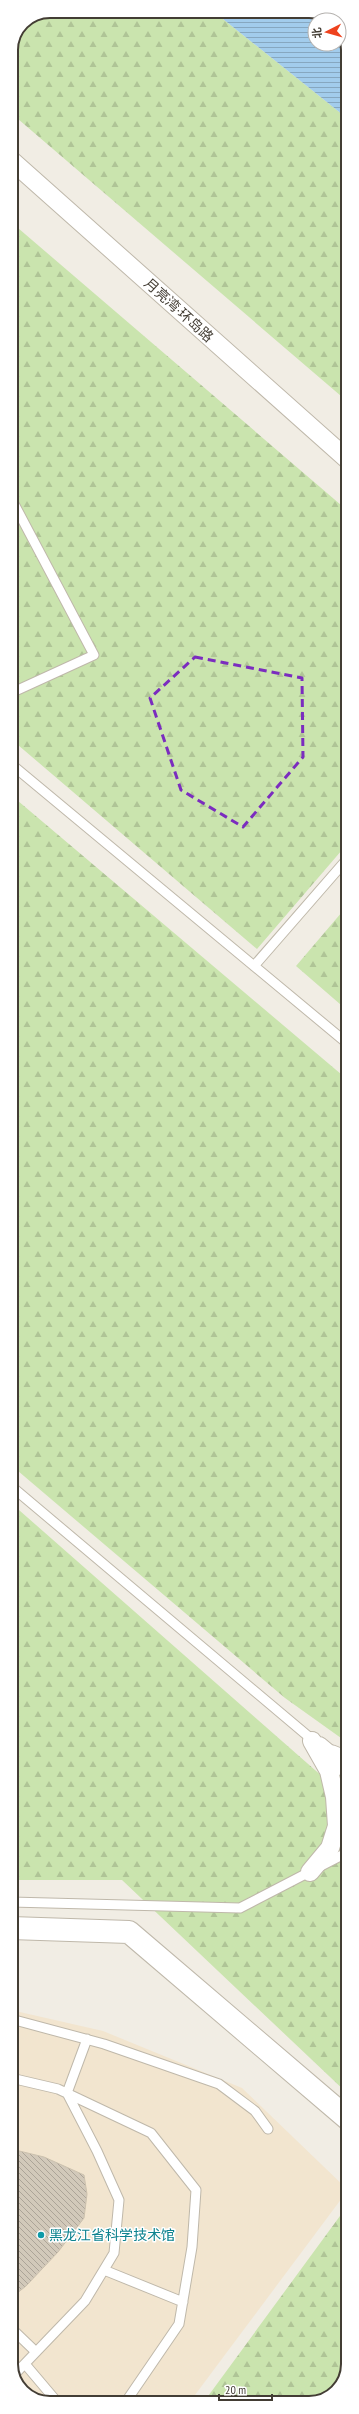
<svg xmlns="http://www.w3.org/2000/svg" width="359" height="2414" font-family="'PT Sans Narrow','Noto Sans SC',sans-serif">
<style>
.commercial{fill:#f2e5cf}
.forest{fill:url(#forest-firs)}
.water{fill:url(#water-rules)}
.building{fill:url(#building-back-hatch);stroke:#ccc1ae}
.lines{fill:none;stroke-linecap:round;stroke-linejoin:round}
.service-casing{stroke:#bfb8aa;stroke-width:11}
.minor-casing{stroke:#bfb8aa;stroke-width:20}
.tertiary-casing{stroke:#bfb8aa;stroke-width:24}
.service{stroke:#fff;stroke-width:9}
.minor{stroke:#fff;stroke-width:18}
.tertiary{stroke:#fff;stroke-width:22}
.marked{fill:none;stroke:#7b2cbf;stroke-width:3;stroke-dasharray:8 5;stroke-linejoin:round}
.culture-dot{fill:#0f9aa8;stroke:#fff;stroke-width:1.5}
.labels{text-anchor:middle;dominant-baseline:central;stroke-width:3;stroke-linejoin:round;paint-order:stroke}
.street-label{font-size:14px;fill:#433d34;stroke:#fff}
.culture-label{font-size:14px;fill:#0d838f;stroke:#fff;text-anchor:start}
.rim{fill:none;stroke:#433d34;stroke-width:2}
</style>
<defs>
<pattern id="forest-firs" width="22" height="20" patternUnits="userSpaceOnUse"><rect width="22" height="20" fill="#cae4ae"/><path d="M5 1l3.5 6h-7zM16 11l3.5 6h-7z" fill="#afc496"/></pattern>
<pattern id="water-rules" width="6" height="5" patternUnits="userSpaceOnUse"><rect width="6" height="5" fill="#a2ccec"/><path d="M0 2.5h6" fill="none" stroke="#86a7c0"/></pattern>
<pattern id="building-back-hatch" width="6" height="6" patternUnits="userSpaceOnUse"><rect width="6" height="6" fill="#d2c9ba"/><path d="M-1 5l2 2M0 0l6 6M5-1l2 2" fill="none" stroke="#aca498"/></pattern>
</defs>
<rect width="100%" height="100%" fill="#f1ede4"/>
<path class="commercial" d="M11,2010L103,2031L242,2088L348,2190L189,2403H45L23,2392L11,2369Z"/>
<path class="forest" d="M50,11H213L348,119V402L11,113V50L23,22Z
M11,222L348,511V843L257,949L11,739Z
M11,795L348,1080V1739L341,1738L285,1698L11,1465Z
M348,905V1011L296,966Z
M11,1503L348,1799V2094L122,1880H11Z
M348,2205V2364L338,2390L314,2403H203Z"/>
<path class="water" d="M213,11H314L331,20H315V44H339V28L348,45V119Z"/>
<path class="building" d="M11,2149L44,2157L84,2175L87,2194L84,2218L58,2252L26,2286L11,2298Z"/>
<g class="lines">
<g class="service-casing">
<path id="service" d="M11,498L94,655L11,693
M11,764L348,1044
M254,966L348,858
M11,1486L315,1742
M333,1750L348,1756
M11,1902L240,1908L348,1852
M11,2019L104,2044L219,2084L255,2111L268,2129
M11,2078L58,2089L151,2133L196,2190L192,2247L179,2324L125,2403
M104,2270L183,2302
M11,2328L36,2352
M25,2364L58,2403
M14,2375L85,2301L114,2253L119,2200L97,2151L67,2093L87,2039"/>
</g>
<g class="minor-casing">
<path id="minor" d="M11,160L348,460
M319,1746L348,1770
M310,1872L330,1848L337,1826L335,1797L329,1771L312,1741"/>
</g>
<g class="tertiary-casing">
<path id="tertiary" d="M11,1928L129,1932L348,2119"/>
</g>
<use href="#service" class="service"/>
<use href="#minor" class="minor"/>
<use href="#tertiary" class="tertiary"/>
</g>
<path class="marked" d="M195,657L302,678L303,757L243,827L181,790L150,698Z"/>
<circle class="culture-dot" cx="41" cy="2235" r="4"/>
<g class="labels">
<g class="street-label">
<text transform="translate(179 310) rotate(42)">月亮湾·环岛路</text>
</g>
<g class="culture-label">
<text x="49" y="2235">黑龙江省科学技术馆</text>
</g>
</g>
<path d="M0 0H359V2414H0ZM50 18H309A32 32 0 0 1 341 50V2364A32 32 0 0 1 309 2396H50A32 32 0 0 1 18 2364V50A32 32 0 0 1 50 18Z" fill="#fff" fill-rule="evenodd"/>
<path class="rim" d="M50 18H309A32 32 0 0 1 341 50V2364A32 32 0 0 1 309 2396H50A32 32 0 0 1 18 2364V50A32 32 0 0 1 50 18Z"/>
<g transform="translate(327 32) rotate(264)"><circle r="19" fill="#ffffff" stroke="#b4b1ae"/>
<path d="M0-3L7 15L0 10L-7 15Z" fill="#ee421e"/>
<text y="-6" font-size="11" font-weight="bold" text-anchor="middle" fill="#433d34">北</text>
</g>
<path d="M219 2394v6h53v-6" fill="none" stroke="#433d34" stroke-width="2"/>
<text x="225" y="2394" font-size="12" fill="#433d34" stroke="#ffffff" stroke-width="3" paint-order="stroke">20 m</text>
</svg>
